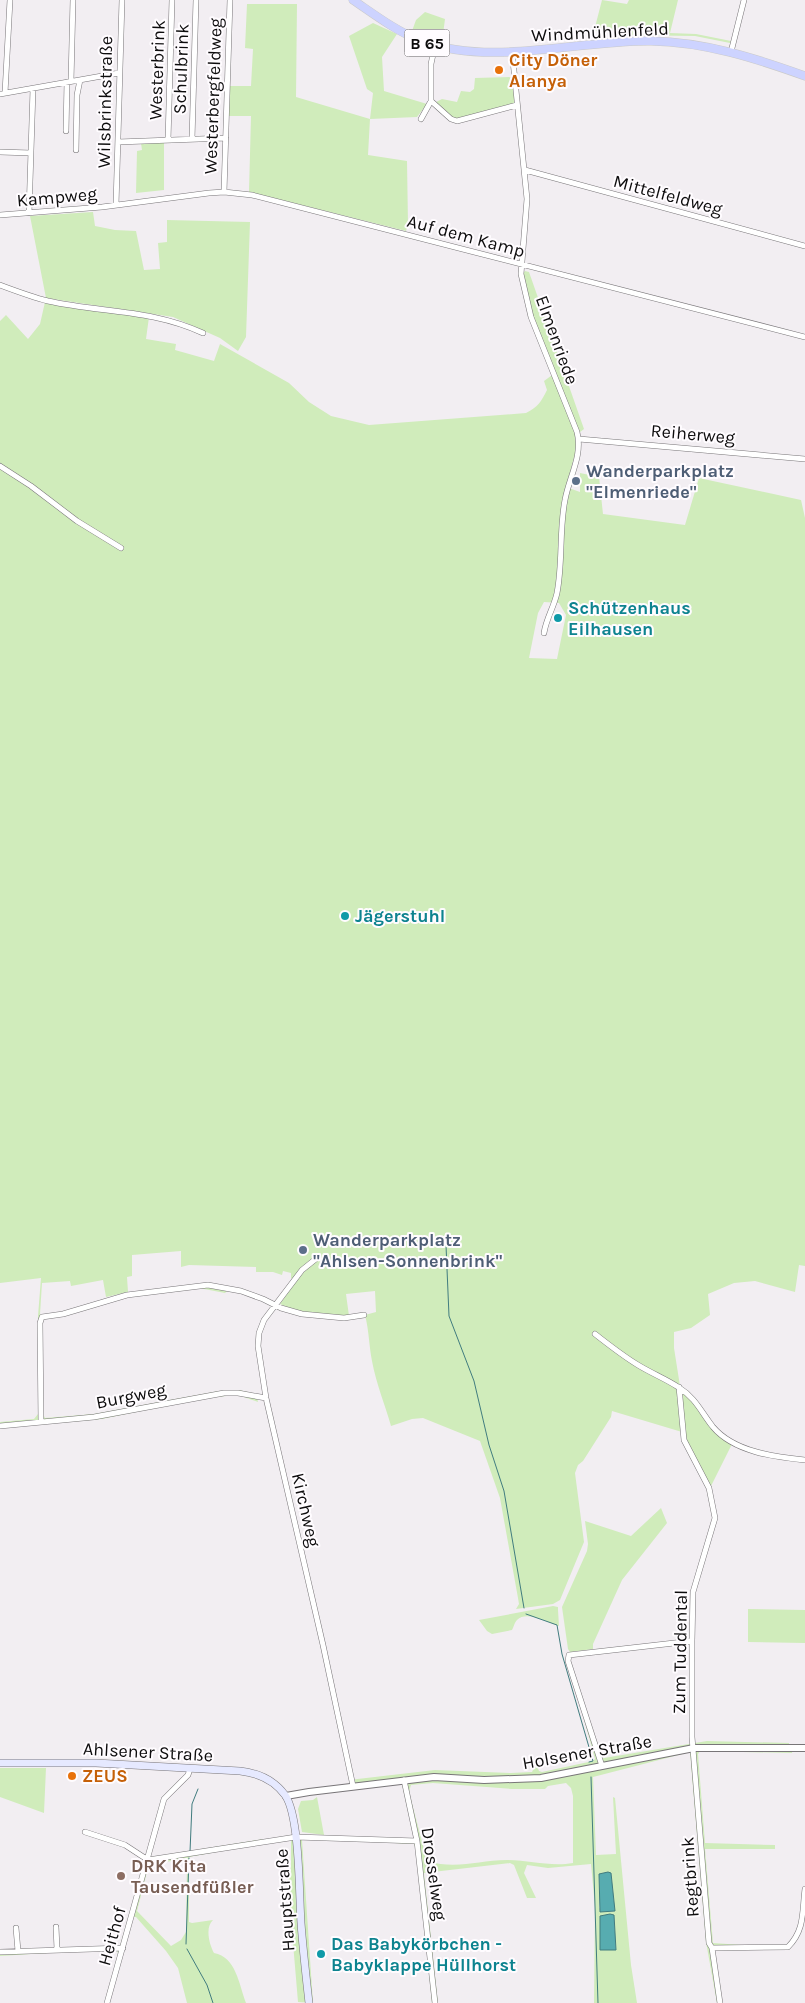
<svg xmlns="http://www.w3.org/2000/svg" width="805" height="2003" font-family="Karla,sans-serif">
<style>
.green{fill:#d0ecbb;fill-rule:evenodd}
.water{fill:#57acb0;stroke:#417c7f}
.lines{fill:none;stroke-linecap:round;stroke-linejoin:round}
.stream{stroke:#417c7f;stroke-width:1}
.minor-casing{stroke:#787578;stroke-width:6}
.tertiary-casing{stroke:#787578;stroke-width:8}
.secondary-casing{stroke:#787578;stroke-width:8}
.primary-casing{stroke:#cacaca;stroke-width:9}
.minor{stroke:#fff;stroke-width:5}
.tertiary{stroke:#fff;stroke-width:6}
.secondary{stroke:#e6e9ff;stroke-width:7}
.primary{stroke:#cdd3ff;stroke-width:8}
.food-dot{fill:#e8710a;stroke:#fffcff;stroke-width:2}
.service-dot{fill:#5c6f8a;stroke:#fffcff;stroke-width:2}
.culture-dot{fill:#0f9aa8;stroke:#fffcff;stroke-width:2}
.education-dot{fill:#8d6e63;stroke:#fffcff;stroke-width:2}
.labels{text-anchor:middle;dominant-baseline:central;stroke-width:4;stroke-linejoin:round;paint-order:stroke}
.shield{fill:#fffcff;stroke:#565456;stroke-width:1}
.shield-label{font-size:16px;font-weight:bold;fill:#0d0c0d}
.street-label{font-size:18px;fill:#0d0c0d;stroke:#fffcff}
.food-label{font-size:18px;font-weight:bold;fill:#c56008;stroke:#fffcff;text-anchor:start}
.service-label{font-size:18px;font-weight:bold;fill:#4e5e75;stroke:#fffcff;text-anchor:start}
.culture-label{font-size:18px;font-weight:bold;fill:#0d838f;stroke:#fffcff;text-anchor:start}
.education-label{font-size:18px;font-weight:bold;fill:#785e54;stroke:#fffcff;text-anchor:start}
</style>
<rect width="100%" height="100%" fill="#f2eef2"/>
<path class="green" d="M602,0L627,4L629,0H678L670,33L696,34L731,41L730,43L695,36L623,35L618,30L594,31Z
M247,4H297L296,97L370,119L373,93L367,89L349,36L373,23L397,34L382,57L384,91L427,104L417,117L370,119L368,155L407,161L408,225L406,231L249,192L251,116H228L230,86H251L253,49L245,48Z
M425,12L445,19L442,42L412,31L416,20Z
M513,77L515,102L512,105L458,119L453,118L436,102L442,99L457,102L461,91L470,92L474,89L475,78Z
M164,142V190L136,193L137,151L142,150L141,143Z
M93,212L95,226L115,230L136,231L144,270L160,269L158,243L167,242V220L250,222L246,337L238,351L220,338L173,317L46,298L30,216Z
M525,271L529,272L584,429L575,436L577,446L566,487L580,492V473L599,477L603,514L685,525L699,478L801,500L805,518V1266L799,1265L795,1292L755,1281L734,1283L708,1294L710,1315L691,1328L674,1332V1348L680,1386L637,1363L594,1333L592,1335L635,1365L678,1388L682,1432L612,1411L611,1417L583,1461L578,1465L575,1473L584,1542L560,1600L553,1604L516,1609L519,1604L518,1598L500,1498L480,1441L423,1418L412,1419L391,1426C385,1405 376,1383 372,1361C369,1346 369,1330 365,1315L376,1312L375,1291L346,1294L349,1316C326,1315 300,1314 280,1304L295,1282L291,1278V1273L283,1271L282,1275L273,1272H256V1267L189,1265L181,1267V1251L132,1255V1276L127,1277L128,1292L106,1297L103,1280L71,1286L70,1281L42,1283L40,1314L43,1318L63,1315L128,1295L193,1287L208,1286L229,1289L225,1293L199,1288L128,1296L63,1316L43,1318L41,1324L43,1414L45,1418L94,1414L219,1391L239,1390L256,1394L258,1402L238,1395L204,1398L102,1419L0,1428V1422L34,1419L38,1414V1316L41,1278L0,1283V321L6,315L28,339L40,324L45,302L149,317L146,339L176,344L175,350L214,361L220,344L289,383L309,402L331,416L369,425L526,413C538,407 541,402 547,390L544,381L555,373L532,316L523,274ZM544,602L559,603L566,615L557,659L529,658L538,613Z
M681,1390L689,1397L707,1422L732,1444L711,1486L685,1438Z
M661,1508L667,1523L622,1580L593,1644V1649L570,1652L568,1649L562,1607L587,1551L588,1544L585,1521L631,1536Z
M553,1606L558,1607V1610L559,1626C548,1623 527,1610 517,1620C514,1623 514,1627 512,1630L492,1634L487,1631L479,1620Z
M748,1609L805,1610V1643L748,1642Z
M576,1691L598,1759L707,1741L789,1743V1745H793L792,1753L700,1751L698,1754L705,1843L775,1845V1849H705L713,1943L742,1945V1949L715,1948L713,1951L722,2003H717L706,1942L690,1752L593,1777L596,1855L616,1854L613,1797L615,1798L631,1965L637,2003H594L595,1907L591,1864L548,1868L527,1865L524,1873L536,1898H527L514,1865L510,1863L424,1873L438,2003H432L417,1852L414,1844L394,1843V1839L414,1838L402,1784L351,1789L349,1780L435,1770L511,1773L532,1772L536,1764L539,1771L542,1772L593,1761L595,1759L594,1755ZM433,1783L512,1789H545L548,1786L566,1783L571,1788L573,1796V1863C550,1867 530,1860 507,1860C478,1860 457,1870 427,1861L409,1792L411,1785ZM611,1873L614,1911L605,1912L599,1908V1874ZM614,1916L616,1950H600V1945Z
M0,1768H46L44,1813L0,1797Z
M317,1797L324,1835L302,1832L298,1809L301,1801L313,1800Z
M264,1839L265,1843L189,1857V1922L192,1923L213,1920C205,1927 209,1944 214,1953C236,1957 239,1984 246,2003H187L178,1968L166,1951L136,1917H133L109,2003H105L118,1954L117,1950L110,1949L0,1956V1952L120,1946L146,1858ZM187,1858L186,1932L181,1940L171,1946L137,1911L148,1868L150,1865Z
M291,1840H302L313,2003L298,2002L288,1884L291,1866Z"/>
<path class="water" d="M608,1872L611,1873L615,1911L600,1912L599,1874Z
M610,1914L614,1915L616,1950H600V1916Z"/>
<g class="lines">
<path class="stream" d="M446,1245L449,1316L474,1381L489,1445L504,1491L524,1608
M526,1614L557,1625L562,1654L593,1761L589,1762
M591,1777L598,2003
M190,1852L192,1804L198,1789
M186,1944L189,1858
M187,1949L207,1985L213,2003"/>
<g class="minor-casing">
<path id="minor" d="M512,51L527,199L521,274L531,317L577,432C583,456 569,477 565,500C559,530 563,562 557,593C554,607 546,619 544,633
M731,52L744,0
M71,81L73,0
M5,93L10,0
M0,94L119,73
M431,101L451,119L457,121L517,105
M421,119L431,101V64L435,45
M66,131L67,82
M192,139L196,0
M168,140L172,0
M118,142L226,138
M76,150L77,95L80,80
M0,152L31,153
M525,170L805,246
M224,192L230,0
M116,205L122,0
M29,213L33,89
M0,215L102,207L209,193L224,192L252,195L805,337
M0,285C16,291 32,297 48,301C102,313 151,309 203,333
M579,439L805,459
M0,466L31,486L77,521L121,548
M317,1258L302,1270L264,1320L259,1333L258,1346L266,1398L323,1645L353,1786
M595,1334C609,1345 623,1356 638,1365C651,1373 666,1379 678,1387C696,1398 701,1412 713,1427C734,1452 775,1457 805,1460
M679,1387L684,1440L709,1488L715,1518L693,1592L692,1641V1737L709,1943L712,1948L720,2003
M41,1422L40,1323L42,1317L63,1314L127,1295L208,1285L241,1291L263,1299L281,1308L302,1314L344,1318L364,1315
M0,1426L94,1417L224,1393H238L266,1398
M602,1766L568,1661L569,1655L692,1641
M404,1780L417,1841L435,2003
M85,1832L125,1845L148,1860L296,1837L417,1841
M56,1927L57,1949
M16,1928L18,1951
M712,1948L788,1947C805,1930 802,1912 805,1889
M0,1952L123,1948
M107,2003L164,1799L188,1775L190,1769"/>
</g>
<g class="tertiary-casing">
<path id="tertiary" d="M286,1796L309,1792L434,1777L484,1780L541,1778L694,1748H805"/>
</g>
<g class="secondary-casing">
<path id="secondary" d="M0,1763H96L240,1771C258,1773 274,1780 285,1795C300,1816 299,1895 301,1923C303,1950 306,1976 309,2003"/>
</g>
<g class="primary-casing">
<path id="primary" d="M353,0C375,15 396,31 421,41C492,67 577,40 651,41C705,42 755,58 805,76"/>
</g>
<use href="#minor" class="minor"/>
<use href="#tertiary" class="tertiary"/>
<use href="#secondary" class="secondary"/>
<use href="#primary" class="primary"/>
</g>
<g class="food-dot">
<circle cx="499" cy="70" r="5"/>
<circle cx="72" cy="1776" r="5"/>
</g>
<g class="service-dot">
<circle cx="576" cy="481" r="5"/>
<circle cx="303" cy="1250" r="5"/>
</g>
<g class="culture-dot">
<circle cx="558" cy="618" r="5"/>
<circle cx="345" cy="916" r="5"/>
<circle cx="321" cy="1954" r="5"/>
</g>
<circle class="education-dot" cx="121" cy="1876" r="5"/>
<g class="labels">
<rect class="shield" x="404.5" y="29.5" width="45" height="27" rx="4"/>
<g class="shield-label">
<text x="427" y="43">B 65</text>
</g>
<g class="street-label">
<text transform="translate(600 32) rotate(-3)">Windmühlenfeld</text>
<text transform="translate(181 69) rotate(-88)">Schulbrink</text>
<text transform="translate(157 70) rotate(-88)">Westerbrink</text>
<text transform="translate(213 96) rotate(-88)">Westerbergfeldweg</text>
<text transform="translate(105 102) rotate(-89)">Wilsbrinkstraße</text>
<text transform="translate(668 195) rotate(15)">Mittelfeldweg</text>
<text transform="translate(57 197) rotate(-5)">Kampweg</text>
<text transform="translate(466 236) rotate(15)">Auf dem Kamp</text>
<text transform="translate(557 340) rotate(70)">Elmenriede</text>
<text transform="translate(693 434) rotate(5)">Reiherweg</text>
<text transform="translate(131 1396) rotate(-11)">Burgweg</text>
<text transform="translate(306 1510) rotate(77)">Kirchweg</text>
<text transform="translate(680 1652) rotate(-89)">Zum Tuddental</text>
<text transform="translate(148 1752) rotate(3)">Ahlsener Straße</text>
<text transform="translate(587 1752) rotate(-10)">Holsener Straße</text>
<text transform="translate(434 1874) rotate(82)">Drosselweg</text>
<text transform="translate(690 1877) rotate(-94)">Regtbrink</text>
<text transform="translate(285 1900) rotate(-94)">Hauptstraße</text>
<text transform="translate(112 1936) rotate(-74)">Heithof</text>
</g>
<g class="food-label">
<text x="509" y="60">City Döner<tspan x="509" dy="21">Alanya</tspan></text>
<text x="82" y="1776">ZEUS</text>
</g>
<g class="service-label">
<text x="586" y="471">Wanderparkplatz<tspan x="586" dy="21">"Elmenriede"</tspan></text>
<text x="313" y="1240">Wanderparkplatz<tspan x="313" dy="21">"Ahlsen-Sonnenbrink"</tspan></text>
</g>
<g class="culture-label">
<text x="568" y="608">Schützenhaus<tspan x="568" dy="21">Eilhausen</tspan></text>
<text x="355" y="916">Jägerstuhl</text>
<text x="331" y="1944">Das Babykörbchen -<tspan x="331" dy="21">Babyklappe Hüllhorst</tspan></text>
</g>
<g class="education-label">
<text x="131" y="1866">DRK Kita<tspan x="131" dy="21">Tausendfüßler</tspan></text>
</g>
</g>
</svg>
